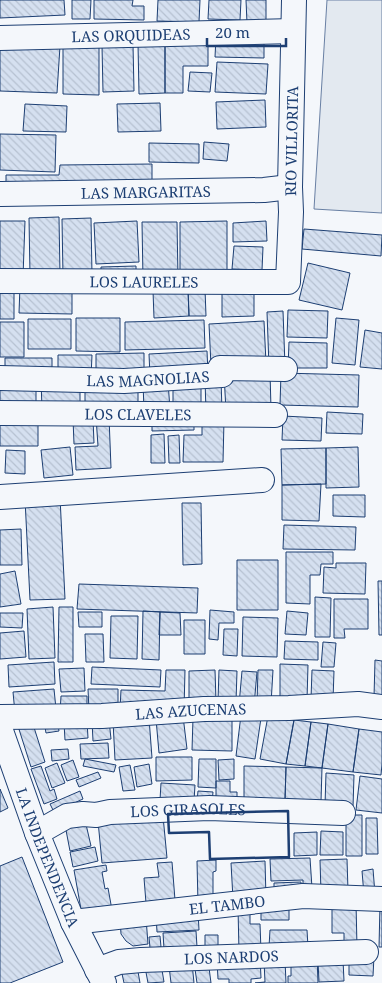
<svg xmlns="http://www.w3.org/2000/svg" width="382" height="983" font-family="'Noto Serif',serif">
<style>
.pitch{fill:#e3e9f0;stroke:#687fa3}
.building{fill:url(#building-back-hatch);stroke:#1d3f73}
.lines{fill:none;stroke-linecap:round;stroke-linejoin:round}
.street-casing{stroke:#1d3f73;stroke-width:26}
.street{stroke:#f4f7fb;stroke-width:24}
.wall{stroke:#1d3f73;stroke-width:2.5}
.labels{text-anchor:middle;dominant-baseline:central;stroke-width:4;stroke-linejoin:round;paint-order:stroke}
.street-label{font-size:15px;fill:#1d3f73;stroke:#f4f7fb}
</style>
<defs>
<pattern id="building-back-hatch" width="6" height="6" patternUnits="userSpaceOnUse" patternTransform="scale(1.25)"><rect width="6" height="6" fill="#d5e0f0"/><path d="M-1 5l2 2M0 0l6 6M5-1l2 2" fill="none" stroke="#b6c1d1"/></pattern>
</defs>
<rect width="100%" height="100%" fill="#f4f7fb"/>
<path class="pitch" d="M327,0H382V213L314,209Z"/>
<path class="building" d="M0,0H64L65,15L0,18Z
M72,0H91L90,19H72Z
M94,0H133L132,6H144V20L94,19Z
M158,0H200L199,22L157,21Z
M209,0H241L240,20L208,19Z
M246,0H266V23H247Z
M216,37L264,38V58L215,57Z
M208,42V66H183V93H165V44Z
M0,43L60,46L57,93L0,91Z
M138,44H165V93L139,94Z
M133,45L134,91L103,92L102,46Z
M63,46H99V95L63,94Z
M217,62L268,64L266,94L215,92Z
M190,72L212,73L210,92L188,91Z
M265,100L266,127L217,129L216,102Z
M160,103L161,131L118,132L117,104Z
M25,104L67,106L66,132L23,131Z
M0,134L56,135L55,172L0,170Z
M204,142L229,144L227,161L203,159Z
M149,143L199,144V163L149,162Z
M152,164V183L6,184V175H59L60,165Z
M59,217L60,274L30,275L29,218Z
M91,218L92,275L63,276L62,219Z
M0,221H25L23,277L0,276Z
M137,221L139,262L96,264L94,223Z
M227,221V279H180V222Z
M266,221L267,241L233,242V223Z
M142,222H177L178,278L143,279Z
M304,229L382,235L381,256L302,249Z
M234,246L263,247L262,270L232,269Z
M308,263L350,273L342,310L299,300Z
M136,266V277L101,279V267Z
M222,285H254V316L222,317Z
M20,286H72V314L19,313Z
M0,288H14V319H0Z
M188,289L189,316L154,318L153,291Z
M188,289H205L206,316H189Z
M288,310L328,311L327,338L287,337Z
M283,311L285,366L269,367L267,312Z
M76,318H120V352L76,351Z
M336,318L359,320L355,365L332,363Z
M28,319H71V349H28Z
M204,320L205,348L125,350V322Z
M264,321L266,363L211,366L209,324Z
M0,322H24V357H0Z
M365,330L382,333V369L360,367Z
M289,342L327,343V368H288Z
M207,351L208,374L150,376L149,354Z
M144,353V376L96,377V354Z
M58,355H92L91,377H58Z
M5,358H52V376H5Z
M270,372L271,409L226,411L224,374Z
M281,373L359,375L358,407L280,405Z
M221,378L222,412L206,413L205,379Z
M41,380H80V409H42Z
M173,380H201V412H173Z
M0,381H36V410H0Z
M168,381L170,410L144,411L143,382Z
M85,383H138V410L85,409Z
M327,412L363,414L362,434L326,433Z
M0,416L38,417V446H0Z
M194,416V430L152,431V417Z
M283,416L322,418L321,441L282,440Z
M96,417H109L111,468L76,470L75,447L98,446Z
M73,419H93L94,443L74,444Z
M202,419L224,420L223,462H183L184,435H202Z
M164,434L165,463H151V435Z
M179,435L180,463H169L168,436Z
M70,447L73,475L44,478L41,450Z
M358,447L359,487L326,488V448Z
M326,448V484L282,485L281,449Z
M6,450L25,451V474L5,473Z
M321,484L319,521L282,520V485Z
M333,495H365V517L333,516Z
M60,497L65,599L30,600L25,499Z
M182,503H201L202,564L183,565Z
M284,525L356,527L355,550L283,549Z
M21,529L22,565H0V530Z
M286,552H333V564H321L320,575H310V604L286,603Z
M237,560H278V610H237Z
M336,563H366L365,594L323,593L324,567L336,568Z
M15,571L21,604L0,607V574Z
M378,581H382V635H379Z
M79,584L198,588L197,613L77,609Z
M315,597L331,598L330,637H315Z
M334,599H368V629H344L345,638H334Z
M53,607L55,658L29,659L27,609Z
M59,607H73V662H58Z
M210,610L234,612V623H219L218,640L209,639Z
M143,611L160,612L159,660L142,659Z
M287,611L308,613L306,635L285,634Z
M78,612H102V627H79Z
M160,612L180,613L181,635H159Z
M0,613H23L22,628L0,627Z
M111,616H138L137,659L110,658Z
M243,617L278,618L277,657L242,656Z
M184,620H205V654H184Z
M224,629H238L237,656L223,655Z
M24,631L26,657L0,659V633Z
M85,634H103L104,662H86Z
M285,641L318,642V660L284,659Z
M323,642L336,643L334,667H321Z
M375,660L382,661V698L374,697Z
M54,662L55,684L9,687L8,665Z
M280,664L308,665L307,700L280,699Z
M92,667L161,670L160,687L91,684Z
M84,668L85,691L61,692L59,669Z
M166,670H185L184,710L120,709L121,690L165,691Z
M215,670L216,702H189V671Z
M219,670L237,671L236,702L218,701Z
M258,670H273L271,704L257,703Z
M312,670L334,671L333,700L311,699Z
M242,671L257,672L254,706L239,705Z
M54,689L56,709L15,713L13,692Z
M88,689H118V710L89,711Z
M61,696H87V713H60Z
M241,715L261,718L255,759L236,756Z
M183,716L187,749L159,753L156,719Z
M268,716L294,720L286,764L260,759Z
M31,718L45,762L31,767L17,723Z
M149,718L152,758L115,760L113,721Z
M193,718L232,719V751L192,750Z
M57,720L59,731L46,733L44,721Z
M109,720L111,739L93,741L92,721Z
M294,720L311,722L305,766L286,764Z
M87,721L88,738L65,740L64,723Z
M311,722L328,724L322,768L305,766Z
M328,724L359,729L353,772L322,768Z
M359,729L382,732V764L381,775L353,772Z
M108,743L109,758L81,759L80,744Z
M68,749L69,759L52,761L51,750Z
M156,757H192V780L156,781Z
M85,759L116,765L114,772L83,766Z
M199,759H216V788L198,787Z
M234,759V779L219,780L218,760Z
M73,760L79,777L67,781L61,765Z
M57,763L65,783L52,788L45,768Z
M149,764L152,784L137,787L134,767Z
M130,765L135,790L123,791L119,767Z
M41,766L50,791L54,789L57,799L44,804L31,769Z
M244,766L286,767L285,800H244Z
M286,767L322,768L321,801L285,800Z
M98,772L101,778L79,787L76,780Z
M326,773L354,775L353,807L325,805Z
M360,776L382,779V813L356,810Z
M216,781H230V792H237V804L216,805Z
M161,783L195,785L194,801L160,800Z
M0,789L8,808L0,812Z
M80,791L83,799L54,812L50,804Z
M198,791L213,792L212,803L197,802Z
M346,815H362V856H346Z
M163,816L167,858L102,863L98,821Z
M366,818H377L378,854H366Z
M85,820L91,846L70,851L65,825Z
M321,831L343,832V855H320Z
M317,832V855L294,856V833Z
M95,847L98,861L73,867L70,852Z
M22,857L63,962L10,983H0V866Z
M310,858L312,888H303V880L271,881L270,859Z
M347,859L348,891L321,893L320,860Z
M216,860V871L213,872V903L198,904L197,861Z
M265,861L266,898L233,899L231,863Z
M172,862L175,900L146,903L144,878L159,877L157,863Z
M106,865L107,871L102,872L105,889L108,888L112,910L82,915L74,870Z
M373,869L375,894L364,895L362,871Z
M301,882V891L274,892V883Z
M332,902H356L357,948H344V933H332Z
M380,905H382V947H379Z
M238,908H250V924H260L261,951L239,952Z
M261,908L289,909V920H261Z
M198,912L199,930L157,932L156,915Z
M146,918L148,944L133,946L126,941L121,934L120,920Z
M270,930H307L308,947H269Z
M196,931L197,947L164,949L163,933Z
M205,935H218V946H205Z
M160,936L161,947L150,948L149,937Z
M349,955L374,956L373,976L349,975Z
M317,956L318,983H288V976H291V965Z
M260,957L261,978L251,979V983H229V979H218L217,960Z
M208,960L211,983H197L194,962Z
M285,960L286,983H255L265,982L264,961Z
M343,960L344,981L319,982L318,961Z
M192,963L194,983H171L169,966Z
M161,964L164,982L148,983L145,967Z
M137,966L140,983H124L121,969Z"/>
<g class="lines">
<g class="street-casing">
<g id="street">
<path id="s1" d="M0,38L293,31"/>
<path id="s2" d="M1,194L264,190L290,187"/>
<path id="s3" d="M0,281L288,282L291,212L290,187L294,0"/>
<path id="s4" d="M0,378L124,381L222,375L220,368L285,369"/>
<path id="s5" d="M0,413L275,415"/>
<path d="M0,497L262,480"/>
<path id="s6" d="M0,717L102,716L204,709L289,708L358,704L382,707"/>
<path id="s7" d="M0,728L37,833L73,922L104,983"/>
<path id="s8" d="M37,833L67,816L83,814L96,815L110,812L209,808L343,813"/>
<path id="s9" d="M73,922L303,896L382,899"/>
<path id="s10" d="M97,970L119,962L141,960L366,952"/>
</g>
</g>
<use href="#street" class="street"/>
<path class="wall" d="M288,811L289,857L210,859L209,832L169,833L168,814Z"/>
</g>
<g class="labels">
<g class="street-label">
<text stroke="none"><textPath href="#s1" startOffset="131">LAS ORQUIDEAS</textPath></text>
<text stroke="none"><textPath href="#s3" startOffset="429">RIO VILLORITA</textPath></text>
<text stroke="none"><textPath href="#s2" startOffset="145">LAS MARGARITAS</textPath></text>
<text stroke="none"><textPath href="#s3" startOffset="144">LOS LAURELES</textPath></text>
<text stroke="none"><textPath href="#s4" startOffset="148">LAS MAGNOLIAS</textPath></text>
<text stroke="none"><textPath href="#s5" startOffset="138">LOS CLAVELES</textPath></text>
<text stroke="none"><textPath href="#s6" startOffset="191">LAS AZUCENAS</textPath></text>
<text stroke="none"><textPath href="#s8" startOffset="156">LOS GIRASOLES</textPath></text>
<text stroke="none"><textPath href="#s7" startOffset="138">LA INDEPENDENCIA</textPath></text>
<text stroke="none"><textPath href="#s9" startOffset="155">EL TAMBO</textPath></text>
<text stroke="none"><textPath href="#s10" startOffset="136">LOS NARDOS</textPath></text>
</g>
</g>
<path d="M207 38v8h79v-8" fill="none" stroke="#1d3f73" stroke-width="2.5"/>
<text x="215" y="38" font-size="15" fill="#1d3f73" stroke="#f4f7fb" stroke-width="4" paint-order="stroke">20 m</text>
</svg>
